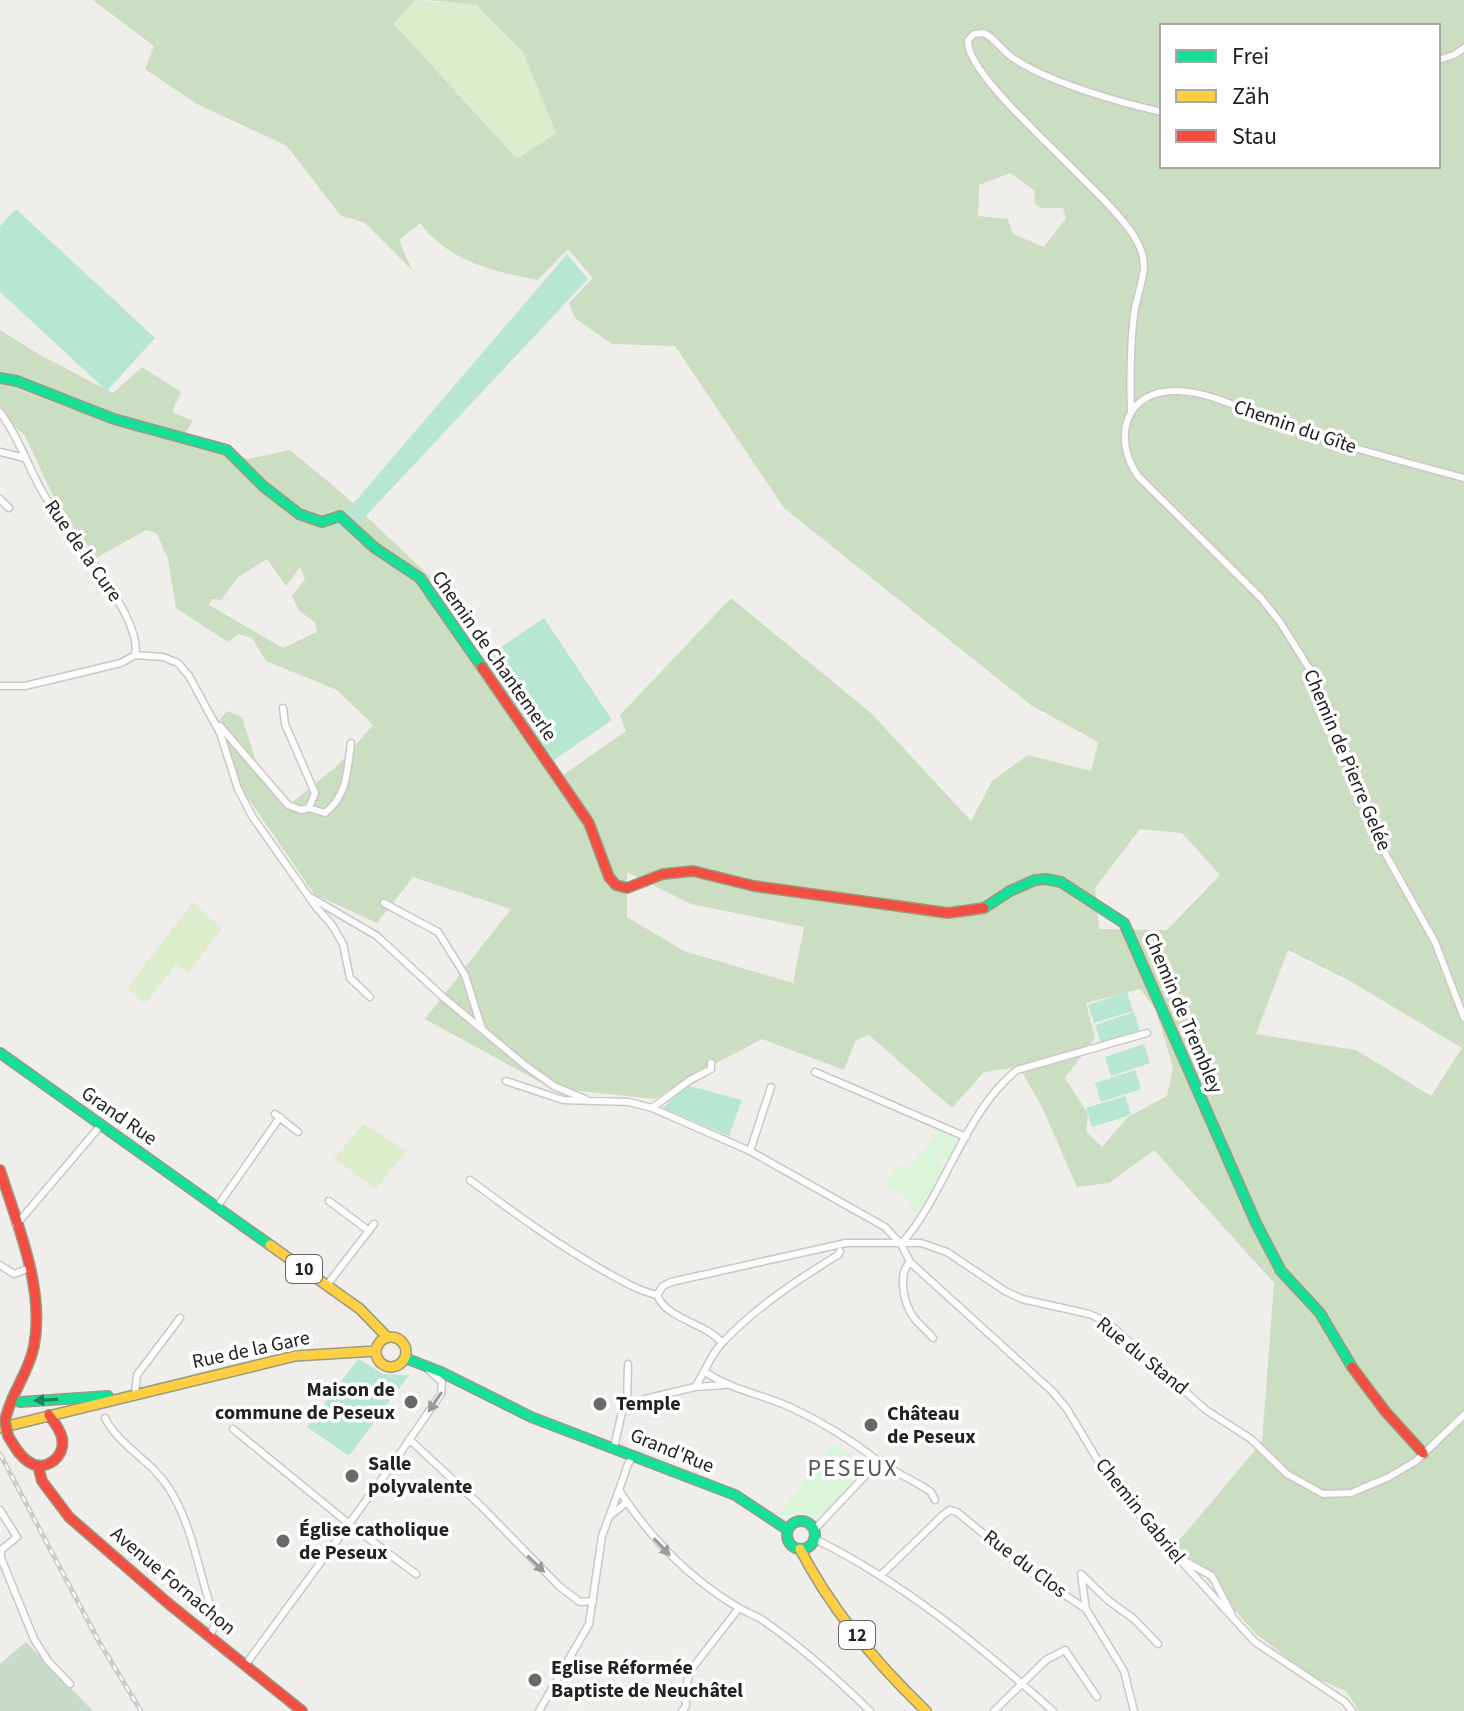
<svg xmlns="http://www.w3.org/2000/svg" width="1464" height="1711" font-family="'Source Sans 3',sans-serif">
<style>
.grass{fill:#ddeccb}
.forest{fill:#cbdec1;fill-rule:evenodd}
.cemetery{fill:#cadbca}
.park{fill:#daf5da}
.pitch{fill:#b7e6d2}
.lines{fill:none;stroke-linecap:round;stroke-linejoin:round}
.street-casing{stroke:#c9c8c7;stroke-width:9}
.fast-casing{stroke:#999a82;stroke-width:12}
.slow-casing{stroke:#999a82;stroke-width:12}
.jam-casing{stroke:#999a82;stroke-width:12}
.street{stroke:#fdfcfc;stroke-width:6}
.fast{stroke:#16e098;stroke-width:9}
.slow{stroke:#ffcf43;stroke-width:9}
.jam{stroke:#f24e42;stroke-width:9}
.rail-casing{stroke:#ccc;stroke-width:5}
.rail{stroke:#fff;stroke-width:2;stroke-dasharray:6;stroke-linecap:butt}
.jam-bridge-casing{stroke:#999a82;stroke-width:12;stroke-linecap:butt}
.jam-bridge{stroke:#f24e42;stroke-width:9}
.oneway{fill:#1c815d}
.oneway2{fill:#9a9a9a}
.poi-dot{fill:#6a6968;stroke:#fff;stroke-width:3}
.labels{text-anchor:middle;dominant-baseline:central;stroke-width:7;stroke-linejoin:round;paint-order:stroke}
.shield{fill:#fff;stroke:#646464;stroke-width:2}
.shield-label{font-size:18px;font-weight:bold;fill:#222}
.street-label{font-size:20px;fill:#222;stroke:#fff}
.poi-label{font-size:20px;font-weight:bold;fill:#222;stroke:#fff;text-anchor:start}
.quarter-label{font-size:24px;letter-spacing:2px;fill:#555;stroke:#fff}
</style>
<rect width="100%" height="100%" fill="#f0eeeb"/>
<path class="grass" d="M415,0L476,5L523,52L556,133L517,159L394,24Z
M193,902L222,928L188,973L176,964L145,1004L128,990L131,983Z
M364,1124L407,1151L375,1189L334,1158Z"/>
<path class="forest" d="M93,0H415L394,24L517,159L556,133L523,52L476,5L428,0H1464V1711H1359L1346,1691L1313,1677L1256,1634L1176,1544L1262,1442L1274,1283L1154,1150L1109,1183L1077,1187L1042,1107L1019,1067L984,1072L952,1108L869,1035L856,1040L844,1070L762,1039L686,1079L655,1099L551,1088L425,1019L511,909L413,877L377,923L314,894L242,789L218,721L228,711L242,717L259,771L290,804L338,765L373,725L337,690L266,661L252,638L238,634L228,642L176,608L168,559L157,534L146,530L96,558L55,500L25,436L0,412V330L40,355L113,393L142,367L181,392L172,412L193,421L184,435L248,459L290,450L343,494L446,592L479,661L559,778L626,731L620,715L731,598L872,714L971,821L992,781L1028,755L1091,771L1098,742L1031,705L784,508L675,346L612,344L575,318L569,303L593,278L568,249L538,280C494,272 448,261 420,223L399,240L412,270L365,223L340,215L287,146L197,104L145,69L154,46ZM1162,26H1438V166H1162ZM1010,173L1034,190L1035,204L1041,208H1063L1066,218L1044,247L1013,234L1008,219L978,216L979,185ZM267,559L286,586L300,567L305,579L292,596L299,611L315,622L317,632L283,648L209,605L212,599L221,600L238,577ZM1140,829L1182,833L1220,875L1167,930L1099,929L1095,888ZM627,872L691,904L804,927L793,983L684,951L627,917ZM1288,950L1350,981L1462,1048L1431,1096L1356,1050L1256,1034ZM1140,989L1155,1008L1173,1067L1167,1096L1128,1117L1102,1147L1086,1131L1088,1114L1065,1078L1095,1038L1086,1003Z"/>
<path class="cemetery" d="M26,1642L93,1711H0V1664Z"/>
<path class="park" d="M940,1130L956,1137L960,1142L951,1157L947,1159L942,1156L938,1163L944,1167L915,1217L907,1198L886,1186L897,1165L907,1170Z
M834,1444L870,1468L824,1516C817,1518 813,1515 805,1514C796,1512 789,1517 779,1514Z"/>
<path class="pitch" d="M16,209L155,338L107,391L0,292V226Z
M567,254L588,279L348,535L334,526Z
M544,618L612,720L551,762L482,660Z
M1127,992L1133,1011L1094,1023L1088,1005Z
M1134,1012L1140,1031L1101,1043L1095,1025Z
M1144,1044L1150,1063L1111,1076L1105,1057Z
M1135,1070L1141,1089L1101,1102L1095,1083Z
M686,1085L742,1100L729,1136L663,1108Z
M1125,1096L1131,1115L1092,1127L1086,1108Z
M359,1359L383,1374L409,1375L349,1456L307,1427C325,1404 340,1381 359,1359Z"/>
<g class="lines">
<g class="street-casing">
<path id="street" d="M1438,60L1454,55L1464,48
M0,412C21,440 28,469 46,498C67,531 144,618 135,655
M1131,412C1130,379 1130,347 1134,314C1136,299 1143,282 1144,267C1144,256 1140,246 1135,238C1110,193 964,80 968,40L974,34L984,33C996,39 1002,51 1013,58C1050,83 1118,102 1162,112
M0,452L25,458
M1464,478C1405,462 1346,447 1288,427C1253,415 1215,392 1178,391C1126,389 1111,437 1138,476L1261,598L1280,622L1312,673L1339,733L1381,846L1435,942L1464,1018
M0,499L9,508
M135,655L163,657L178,663L189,676L220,733L238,789L252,816L316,907L332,925L343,944L350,978L370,997
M0,686H25L121,663L135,655
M220,726L288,805L301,810L309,808L315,793L285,724L283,708
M309,808L325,813C348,795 347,770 351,743
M312,898L377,936L443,997L526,1066L554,1086L585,1099
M384,903L438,932L465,975L482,1029
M815,1072L966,1137
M506,1081L563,1100L629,1102L652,1108L750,1151L885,1227L901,1244L910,1262L1052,1391L1067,1409L1106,1474L1132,1507L1234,1619L1255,1642L1345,1702L1352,1711
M652,1108L690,1080L711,1069V1063
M275,1114L298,1132
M750,1151L771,1087
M470,1180C514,1213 558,1245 606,1272C622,1281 639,1291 657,1295
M329,1201L369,1231
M217,1207L280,1117
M16,1225L101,1125
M901,1244C945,1195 964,1112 1017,1070L1147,1033
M910,1262C897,1275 904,1304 914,1318C920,1325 927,1331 933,1338
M0,1265L14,1274L27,1269
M327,1285L374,1224
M657,1295L663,1286L671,1282L846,1243H921L947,1252L1005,1291L1022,1299L1089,1314L1107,1322L1206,1410L1251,1439L1287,1474L1323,1494L1351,1493L1389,1477L1416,1461L1464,1415
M657,1295C667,1320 705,1322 722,1343
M705,1372C734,1391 762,1394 792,1408C822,1422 851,1440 877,1460C893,1472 914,1480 931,1492L935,1500
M695,1387C704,1374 711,1354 722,1343C755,1308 797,1280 838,1255L840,1251
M135,1394L137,1375L180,1318
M645,1399L695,1387L725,1385
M627,1404L628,1364
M105,1418C119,1446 151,1460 168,1487C194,1526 199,1578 216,1622L210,1636
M233,1429L348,1523L416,1574
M409,1439L481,1506L560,1587L580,1602L593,1601
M614,1447L623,1408L632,1402
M619,1490L628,1464L634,1455
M0,1510L17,1537L1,1550V1558L34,1639L48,1661L70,1684
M611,1515L627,1502C657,1545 693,1581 739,1608C746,1612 754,1615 761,1619C801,1646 836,1678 870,1711
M815,1529L879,1461
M815,1539C904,1583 980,1646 1053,1711
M1181,1559L1212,1576L1231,1613
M1081,1574L1109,1601L1134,1619L1158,1644
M1081,1574L1086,1609
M880,1576L943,1515L950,1510L957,1512L1026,1569L1086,1609L1124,1671L1134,1711
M246,1664L387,1472L441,1394L442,1382L429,1370
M539,1711L589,1624L602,1536L619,1490L627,1502
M682,1711L686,1706L685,1691L690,1671L739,1608
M994,1711L1046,1660L1065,1650L1097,1697"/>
</g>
<g class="fast-casing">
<path id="fast" d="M0,378L17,381L114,419L227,450L263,486L299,514L322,522L340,516L375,548L420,578L482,667
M984,908L1010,891L1035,880L1046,879L1061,882L1124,923L1256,1223L1281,1271L1320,1313L1352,1367
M0,1053L270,1245
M405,1358L441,1372L531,1417L735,1495L788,1530
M12,1399L20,1402L108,1396
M787 1535a14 14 0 1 1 28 0a14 14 0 1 1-28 0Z"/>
</g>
<g class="slow-casing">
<path id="slow" d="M270,1245L360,1309L387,1337
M376 1352a15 15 0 1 1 30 0a15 15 0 1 1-30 0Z
M0,1428L295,1356L376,1351
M800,1549C832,1611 876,1663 926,1711"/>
</g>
<g class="jam-casing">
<path id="jam" d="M482,667L589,823L609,877L616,885L627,888L663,874L693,871L754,886L948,913L984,908
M0,1170C17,1224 45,1288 34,1346C29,1373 10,1394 5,1421
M1352,1367L1385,1411L1423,1453
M8,1436C14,1445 19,1456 29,1462C45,1473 66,1457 62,1438C60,1429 54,1422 49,1415
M38,1466L42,1481L69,1517L169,1604L302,1711"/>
</g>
<use href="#street" class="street"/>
<use href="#fast" class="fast"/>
<use href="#slow" class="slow"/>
<use href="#jam" class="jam"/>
<g class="rail-casing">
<path id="rail" d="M0,1454L98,1640L141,1711"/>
</g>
<use href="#rail" class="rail"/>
<g class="jam-bridge-casing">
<path id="jam-bridge" d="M5,1421L8,1436"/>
</g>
<use href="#jam-bridge" class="jam-bridge"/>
</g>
<defs><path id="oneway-solid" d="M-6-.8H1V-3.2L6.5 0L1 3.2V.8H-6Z" transform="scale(2)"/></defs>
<use class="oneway" href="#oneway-solid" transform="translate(46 1400) rotate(177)"/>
<g class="oneway2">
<use href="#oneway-solid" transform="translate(435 1402) rotate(124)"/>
<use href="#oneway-solid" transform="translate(662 1547) rotate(47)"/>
<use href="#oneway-solid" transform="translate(536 1564) rotate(44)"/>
</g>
<g class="poi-dot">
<circle cx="411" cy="1402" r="8"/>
<circle cx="600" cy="1404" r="8"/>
<circle cx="871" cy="1425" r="8"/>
<circle cx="352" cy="1476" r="8"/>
<circle cx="283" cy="1541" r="8"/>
<circle cx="535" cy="1680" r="8"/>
</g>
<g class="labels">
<g class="shield">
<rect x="286" y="1255" width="36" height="28" rx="6"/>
<rect x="839" y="1621" width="36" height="28" rx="6"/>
</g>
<g class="shield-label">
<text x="304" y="1269">10</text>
<text x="857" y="1635">12</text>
</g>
<g class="street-label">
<text transform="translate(1295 427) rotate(19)">Chemin du Gîte</text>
<text transform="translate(83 551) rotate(55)">Rue de la Cure</text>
<text transform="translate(494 656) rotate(55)">Chemin de Chantemerle</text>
<text transform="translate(1347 760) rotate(67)">Chemin de Pierre Gelée</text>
<text transform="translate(1183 1013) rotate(67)">Chemin de Trembley</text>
<text transform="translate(119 1116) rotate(35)">Grand Rue</text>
<text transform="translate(251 1350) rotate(-12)">Rue de la Gare</text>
<text transform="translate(1142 1356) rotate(39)">Rue du Stand</text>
<text transform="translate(672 1451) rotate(22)">Grand'Rue</text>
<text transform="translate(1140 1511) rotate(51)">Chemin Gabriel</text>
<text transform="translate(1025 1564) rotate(37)">Rue du Clos</text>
<text transform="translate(173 1581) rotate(40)">Avenue Fornachon</text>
</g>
<g class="poi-label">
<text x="395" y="1390" text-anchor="end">Maison de<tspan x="395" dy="23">commune de Peseux</tspan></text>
<text x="616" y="1404">Temple</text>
<text x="887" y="1414">Château<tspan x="887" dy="23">de Peseux</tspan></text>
<text x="368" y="1464">Salle<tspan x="368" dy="23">polyvalente</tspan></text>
<text x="299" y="1530">Église catholique<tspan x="299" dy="23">de Peseux</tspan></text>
<text x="551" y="1668">Eglise Réformée<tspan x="551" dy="23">Baptiste de Neuchâtel</tspan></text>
</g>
<g class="quarter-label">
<text x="853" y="1468">PESEUX</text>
</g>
</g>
<rect x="1160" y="24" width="280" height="144" fill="#ffffff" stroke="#a7a7a7" stroke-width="2"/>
<rect x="1176" y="50" width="40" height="12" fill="#16e098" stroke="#a7a7a7" stroke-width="2"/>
<text x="1232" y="64" font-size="24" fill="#222222">Frei</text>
<rect x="1176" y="90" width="40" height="12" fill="#ffcf43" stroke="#a7a7a7" stroke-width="2"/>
<text x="1232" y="104" font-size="24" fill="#222222">Zäh</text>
<rect x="1176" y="130" width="40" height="12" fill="#f24e42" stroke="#a7a7a7" stroke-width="2"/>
<text x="1232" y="144" font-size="24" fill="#222222">Stau</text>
</svg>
